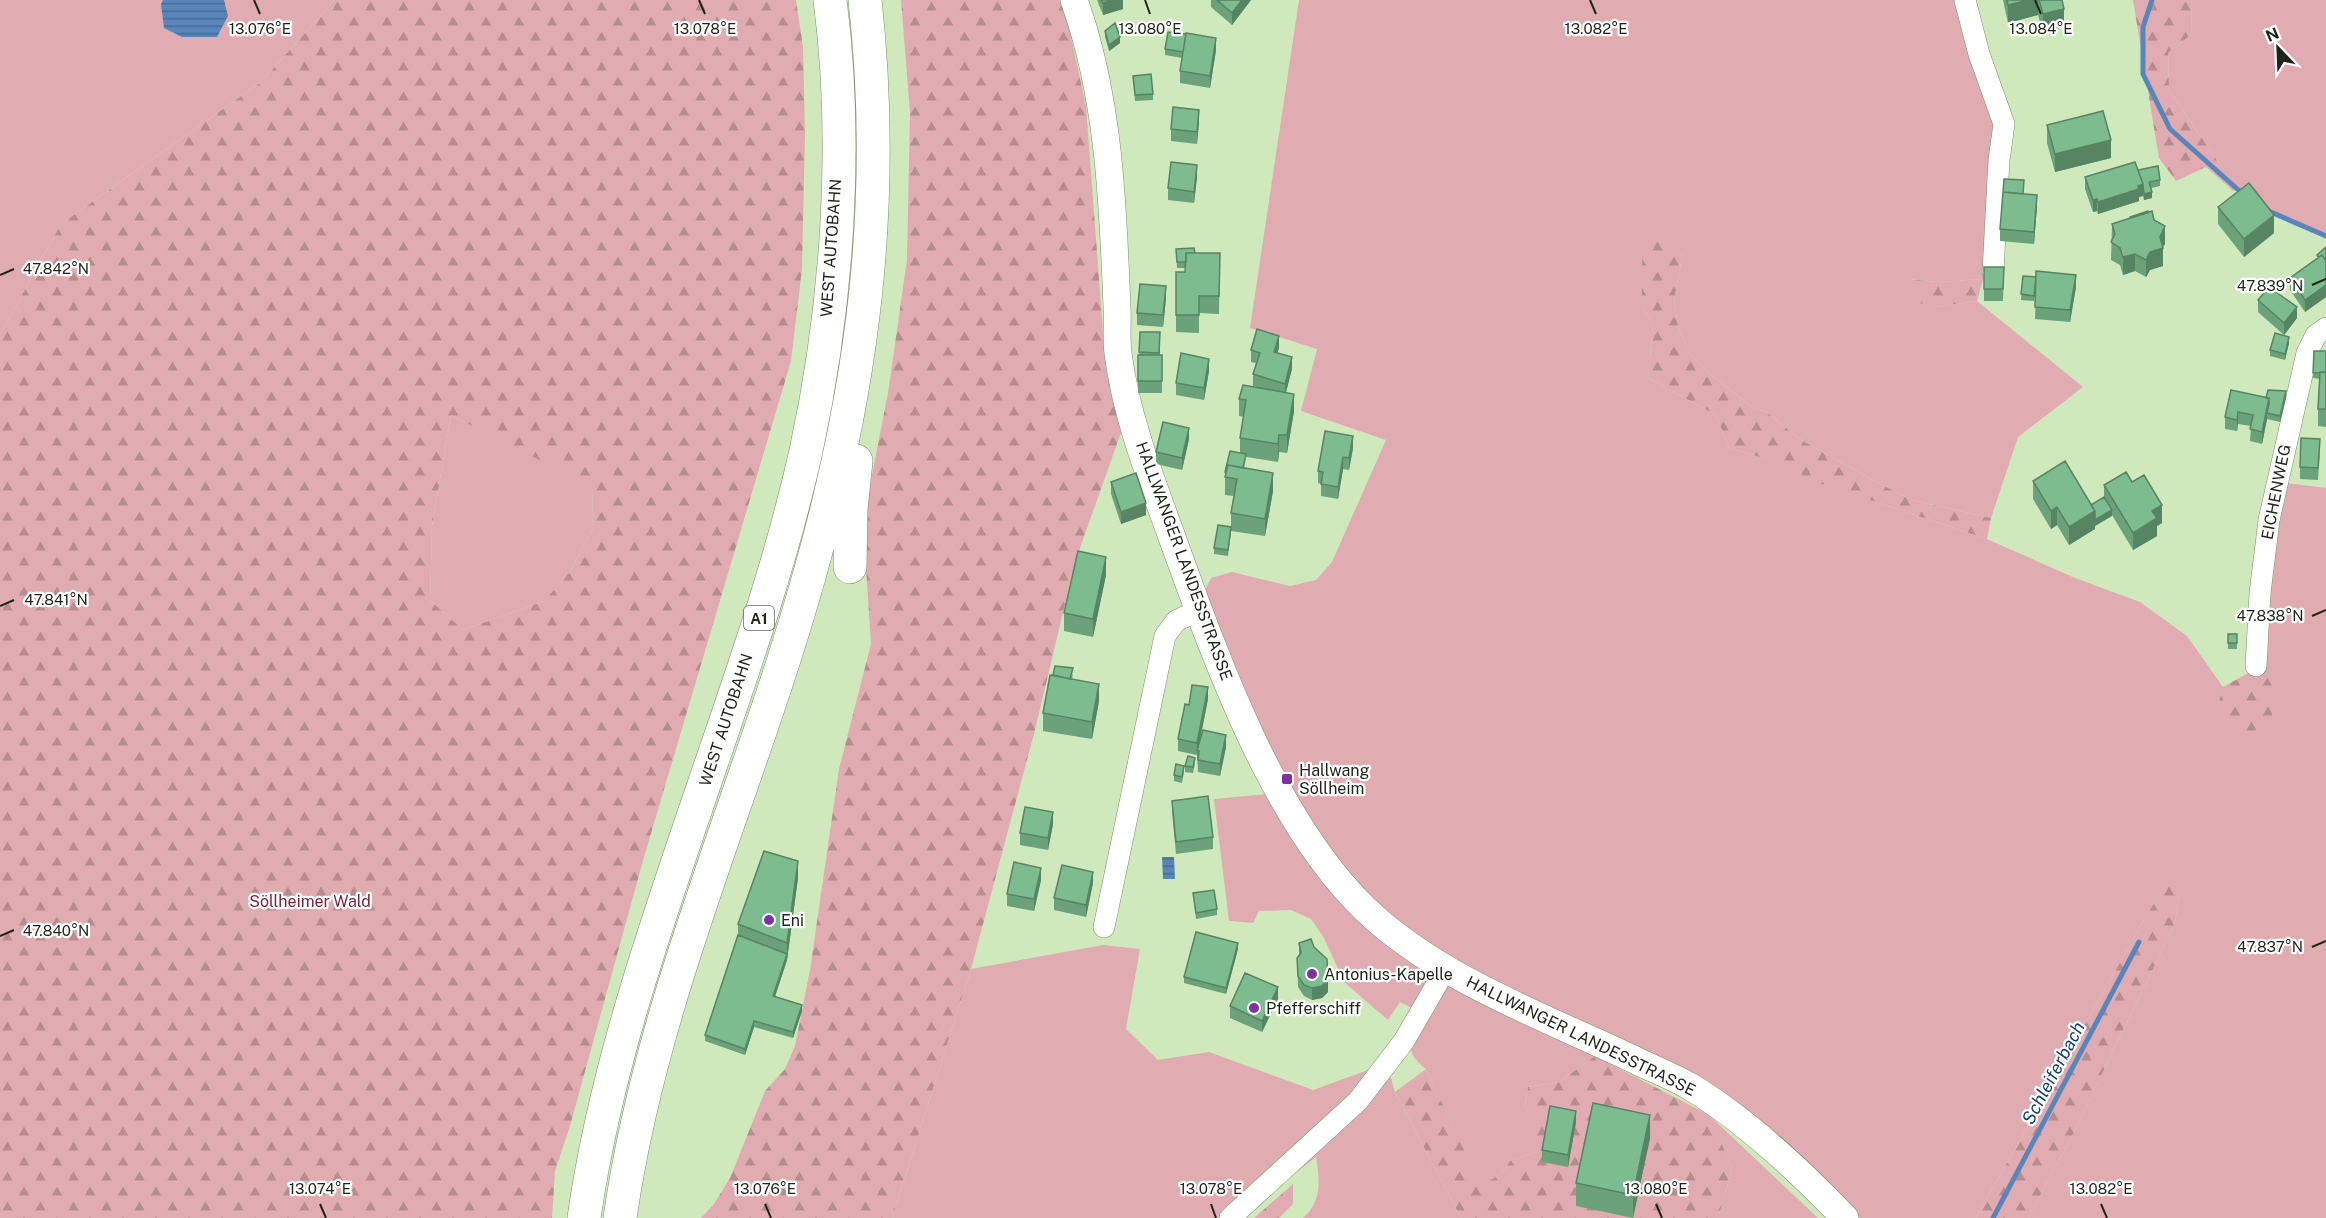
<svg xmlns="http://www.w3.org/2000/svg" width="2326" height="1218" font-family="'Public Sans',sans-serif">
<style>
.green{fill:#e1acb1}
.forest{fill:url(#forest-firs);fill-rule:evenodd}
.water{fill:url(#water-rules)}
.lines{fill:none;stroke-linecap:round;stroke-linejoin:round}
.stream{stroke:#5886ba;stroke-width:5}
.minor-casing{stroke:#789067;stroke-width:22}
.tertiary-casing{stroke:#789067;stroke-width:28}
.motorway-casing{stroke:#789067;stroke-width:34}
.minor{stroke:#fff;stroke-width:21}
.tertiary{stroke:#fff;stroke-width:27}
.motorway{stroke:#fff;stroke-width:33}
.wall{fill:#6ba27a}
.shaded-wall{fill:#578463}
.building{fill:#7cbc8e;stroke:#578463;stroke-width:1.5}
.ticks{fill:none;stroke:#1d2616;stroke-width:2}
.poi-dot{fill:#7e31a2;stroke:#fff;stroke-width:2}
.labels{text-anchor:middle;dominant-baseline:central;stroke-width:4.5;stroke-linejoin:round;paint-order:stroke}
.shield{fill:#fff;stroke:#61675c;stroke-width:1.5}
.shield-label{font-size:15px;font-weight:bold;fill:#1d2616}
.street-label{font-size:16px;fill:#1d2616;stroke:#fff}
.poi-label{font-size:16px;fill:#1d2616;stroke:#fff;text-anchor:start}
.park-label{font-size:16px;fill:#7e2336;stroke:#fff}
.water-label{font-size:18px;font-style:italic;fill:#114274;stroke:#fff}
.ticks-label{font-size:15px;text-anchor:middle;fill:#1d2616;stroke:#fff;stroke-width:4.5;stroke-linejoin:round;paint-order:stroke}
</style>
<defs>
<pattern id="forest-firs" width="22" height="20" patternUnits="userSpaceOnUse" patternTransform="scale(1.5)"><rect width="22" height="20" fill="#e1acb1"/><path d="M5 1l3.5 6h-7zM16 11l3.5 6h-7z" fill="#b68c8f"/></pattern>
<pattern id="water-rules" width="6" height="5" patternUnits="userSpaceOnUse" patternTransform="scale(1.5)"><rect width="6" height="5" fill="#5886ba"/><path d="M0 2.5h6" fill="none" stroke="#486d96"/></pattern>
</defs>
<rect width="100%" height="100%" fill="#cfe9bd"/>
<path class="green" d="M0,0H335L261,82L61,224L0,335Z
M1299,0H1957L1996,115L1983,279L1936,282L1911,279L1936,307L1977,301L2083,387L2018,437L1991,518L1912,500L1874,481L1798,438L1767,412L1753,408L1708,372L1687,350L1678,325L1674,300L1683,253L1643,309L1653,324L1648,378L1716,415L1729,448L1763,458L1882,504L1987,539L2075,578L2140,602L2187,636L2223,687L2218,704L2261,666L2263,594L2286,483L2326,488V1218H2028L2070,1140L2175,923L2179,895L2145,918L1976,1218H1857L1780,1141L1595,1056L1559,1082L1528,1087L1525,1106L1539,1129L1533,1153L1510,1161L1502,1173L1481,1187L1426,1069C1402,1051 1410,1035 1412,1008L1400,1002L1388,1020L1344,982L1324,938L1311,919L1291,910L1259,911L1253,923L1229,921L1214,799L1289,792L1247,703L1205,590L1211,578L1232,572L1290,586L1316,580L1332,562L1386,440L1301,411L1317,349L1250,328Z
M2191,0H2326V234L2280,215L2236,188L2169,90L2168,53L2192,34Z
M451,415L592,486L593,529L569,573L544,601L463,630L430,600L432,526Z
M1103,945L1140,949L1126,1029L1158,1060L1209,1052L1313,1090L1368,1070L1391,1078L1395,1092L1461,1218H1303C1322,1202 1320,1180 1316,1157L1284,1182L1245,1218H892L971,969Z
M1711,1117L1818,1218H1718L1732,1170Z"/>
<path class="forest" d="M335,0H796L803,47L805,133L802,269L791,361L644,857L570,1126L555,1171L552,1218H0V335L61,224L261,82ZM451,415L592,487L593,529L569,573L544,601L463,630L430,600L432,526Z
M901,0H1063L1086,106L1104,345L1123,427L1075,562L1035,730L971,969L892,1218H701L714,1204L730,1178L765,1091L785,1069L795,1046L810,970L839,769L871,644L866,569L868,495L888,393L907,259L910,113Z
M2133,0H2191L2192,34L2168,53L2169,90L2236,188L2233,191L2206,167L2176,181L2159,158Z
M1654,234L1669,235L1683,253L1674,300L1678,325L1687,350L1708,372L1753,408L1767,412L1798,438L1874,481L1912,500L1991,518L1987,539L1822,484L1763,458L1729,448L1716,415L1648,378L1653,324L1643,309L1641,277L1643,250Z
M1911,279L1936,282L1983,279L1977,301L1936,307L1912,301L1907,287Z
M2261,666L2278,697L2271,719L2253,733L2232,728L2218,704L2223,687Z
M2170,886L2179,895L2175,923L2070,1140L2028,1218H1976L2145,918L2160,894Z
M1595,1056L1711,1116L1732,1170L1718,1218H1461L1395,1092L1426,1069L1481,1186L1502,1173L1510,1161L1533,1153L1538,1129L1525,1106L1528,1087L1559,1082Z
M1293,1184V1204L1279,1218H1254Z"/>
<path class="water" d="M163,0H224L228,16L217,37H182L164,28L161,4Z
M1162,857H1174L1175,879H1163Z"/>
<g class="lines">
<path class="stream" d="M2152,0L2143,27V74L2170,129L2244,195
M2266,210L2326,236
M1993,1218L2139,942"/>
<g class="minor-casing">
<path id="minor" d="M1965,0L1979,54L2004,124L1999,160L1993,272
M2256,666L2260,593L2269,520L2307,353L2316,335L2326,328
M1104,927L1165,636L1176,621L1199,610
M1230,1218L1358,1101L1404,1041L1445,970"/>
</g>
<g class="tertiary-casing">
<path id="tertiary" d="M1074,0C1109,97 1113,204 1117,307C1118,322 1116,338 1118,353C1126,417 1151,479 1173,540C1216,659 1273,820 1365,909C1438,979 1545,1017 1635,1060C1653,1069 1674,1077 1691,1087C1748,1122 1799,1170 1845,1218"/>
</g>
<g class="motorway-casing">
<path id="motorway" d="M850,567L851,509L856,461
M584,1218C606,1064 659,917 709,770C745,665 782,559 806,451C837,308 849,145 830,0
M620,1218C652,994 750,788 810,573C864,382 887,198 865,0"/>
</g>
<use href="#minor" class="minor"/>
<use href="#tertiary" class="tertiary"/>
<use href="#motorway" class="motorway"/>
</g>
<path class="wall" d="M1097,0H1123V9L1103,15Z
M1211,0H1251L1232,25L1211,7Z
M2003,0H2062L2064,27L2043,32L2038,15L2008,23Z
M1105,31L1120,43L1109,51L1105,37Z
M1165,49L1216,50L1210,88L1180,83V71L1182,58L1165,55Z
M1133,76L1153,94V100L1135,101Z
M1199,122L1197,144L1171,141V129Z
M2047,125L2111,158L2055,172L2047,143Z
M2138,170L2160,180V186L2151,188L2152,198L2144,200L2143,196L2139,197V201L2098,214L2097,211L2093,212L2085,189V177Z
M1197,177L1194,203L1168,200V188Z
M2023,194L2037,206L2034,244L2000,241V229Z
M2218,207L2274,233L2244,257L2218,224Z
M2154,220L2165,244L2163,247V266L2150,270L2146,277L2135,271L2123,275L2120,265L2111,260L2112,224Z
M2326,247V297L2305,312L2290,290V278L2317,259V255Z
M1176,249L1195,253H1220L1219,314L1199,313V333L1176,332V272H1185L1186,268H1177Z
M1984,267H2004L2003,301H1984Z
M2023,276L2076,287L2070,322L2035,319L2036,286L2034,301L2021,300Z
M1166,298L1163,327L1137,325V313Z
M2258,300L2297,318L2284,335L2258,312Z
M1140,332H1160V355H1162V393H1138V355H1139Z
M2289,343L2285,360L2270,356V350Z
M1279,348L1277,353L1292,369L1286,392L1294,411L1287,453L1279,452L1278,462L1246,457L1244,468L1273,491L1265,536L1231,531V513L1234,496L1225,495V472L1240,453V438L1244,417L1239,416V399L1257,387L1253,386V374L1256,363L1251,362V350Z
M2314,351H2326V427L2318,426V409L2320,379L2313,378Z
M1209,371L1204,400L1176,395V383Z
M2286,397L2280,422L2267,419L2262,444L2250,441L2251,426L2238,424L2237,431L2225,429V417L2266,398Z
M1189,439L1182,470L1156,464V452Z
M1353,448L1349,470L1343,469L1338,499L1321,496V484L1318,483V471Z
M2320,451L2318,480L2300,479V467Z
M2033,481L2091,505L2104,497V485L2132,482L2162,523L2157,526V536L2133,550L2112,515L2095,526V529L2069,545L2057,525L2051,529L2033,499Z
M1111,482L1146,515L1121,524L1111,494Z
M1231,533L1228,556L1214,554V548Z
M1106,575L1093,637L1064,631V613Z
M2228,634H2237V649H2228Z
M1073,674L1072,679L1099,701L1092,739L1043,731V713Z
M1208,699L1199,744L1226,747L1220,776L1198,772L1197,754V755L1178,751V739L1189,705Z
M1195,764L1193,773L1185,772V766Z
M1184,772L1182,783L1174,781V775Z
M1172,801L1213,837V849L1176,854L1172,812Z
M1053,824L1048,850L1020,845V833Z
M798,878L787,960L775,997L802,1011L793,1038L754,1027L745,1055L705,1041V1035L738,935V924Z
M1041,880L1034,911L1007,906V894Z
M1093,883L1086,917L1054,910V898Z
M1193,893L1217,909V915L1196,919Z
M1299,943L1328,992L1322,998L1312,1000L1304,996L1298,987L1297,958L1299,955Z
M1238,949L1226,994L1184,983V977Z
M1278,999L1262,1032L1230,1018V1006Z
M1576,1122L1568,1167L1542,1162V1150Z
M1650,1138L1633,1218L1576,1206V1183Z"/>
<path class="shaded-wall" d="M1113,0H1123V9L1103,15V3Z
M1242,0H1251L1232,25V13Z
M2029,0H2038V15L2008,23V5Z
M2064,9V27L2043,32V14Z
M1120,37V43L1109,51V45Z
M1216,38V50L1210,88V76Z
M1199,110V122L1197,144V132Z
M2111,140V158L2055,172V154Z
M1197,165V177L1194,203V192Z
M2143,184V196L2139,197V201L2098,214V202Z
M2152,192V198L2144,200V194Z
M2037,195V206L2034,244V232Z
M2097,199V211L2093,212V200Z
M2274,215V233L2244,257V239Z
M2165,226V244L2162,248H2163V266L2150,270L2146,277V260L2160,237Z
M2135,254V271L2123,275V257Z
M2076,275V287L2070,322V310Z
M2326,285V297L2305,312V300Z
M1166,286V298L1163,327V315Z
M2297,307V318L2284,335V323Z
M1279,336V348L1274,363V352Z
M2289,337V343L2285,360V354Z
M1292,357V369L1285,396V384Z
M1209,359V371L1204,400V388Z
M2286,391V397L2280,422V416Z
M1294,394V411L1287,453V435Z
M2269,398V410L2267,413V419L2262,444V432Z
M2238,412V424L2237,431V420Z
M1189,428V439L1182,470V458Z
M1279,435V452L1278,462V444Z
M1353,436V448L1349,470V458Z
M1343,457V469L1338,499V487Z
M1273,473V491L1265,536V519Z
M1146,503V515L1121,524V512Z
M2162,505V523L2157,526V536L2133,550V533L2152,511Z
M2057,507V525L2051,529V511Z
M2112,510V516L2095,526V529L2069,545V527L2095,511Z
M1106,557V575L1093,637V619Z
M1099,684V701L1092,739V722Z
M1208,687V699L1197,755V743Z
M1226,735V747L1220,776V764Z
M1053,812V824L1048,850V838Z
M798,861V878L787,960L773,1002V996L787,954V943Z
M1041,868V880L1034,911V899Z
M1093,872V883L1086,917V905Z
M1238,943V949L1226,994V988Z
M1328,980V992L1322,998L1312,1000V988Z
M1278,987V999L1262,1032V1021Z
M802,1005V1011L793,1038V1032Z
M754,1021V1027L745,1055V1049Z
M1576,1111V1122L1568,1167V1155Z
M1650,1115V1138L1633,1218V1195Z"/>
<path class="building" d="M1101,0H1113L1103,3Z
M1217,0H1242L1232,13Z
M2007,0H2029L2008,5Z
M2039,0H2062L2064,9L2043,14Z
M1115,23L1120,37L1109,45L1105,31Z
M1168,32L1186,34L1183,52L1165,49Z
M1186,33L1216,38L1210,76L1180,71Z
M1151,74L1153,94L1135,95L1133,76Z
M1173,107L1199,110L1197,132L1171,129Z
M2103,111L2111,140L2055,154L2047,125Z
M1171,162L1197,165L1194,192L1168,188Z
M2135,162L2143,184L2138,186L2139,189L2098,202L2097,199L2093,200L2085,177Z
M2158,166L2160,180L2149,182L2152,192L2144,194L2143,184L2138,170Z
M2004,179L2024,180L2023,194L2003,192Z
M2249,183L2274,215L2244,239L2218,207Z
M2003,192L2037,195L2034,232L2000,229Z
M2148,211V213L2130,218V217Z
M2152,211L2154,220L2165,226L2160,237L2163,248L2150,252L2146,260L2135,254L2123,257L2120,248L2111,242L2115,234L2112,224Z
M2326,247V261L2322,255L2319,257L2317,255Z
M1194,248L1195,253H1186V262H1177L1176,249Z
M1186,253H1220L1219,296H1199V315H1176V272H1185Z
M2322,255L2326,261V285L2305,300L2290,278Z
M1984,267H2004L2003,289H1984Z
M2036,271L2076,275L2070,310L2035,307Z
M2023,276L2036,277L2034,296L2021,294Z
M1140,284L1166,286L1163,315L1137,313Z
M2269,287L2297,307L2284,323L2258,300Z
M1257,329L1279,336L1274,352L1292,357L1285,384L1253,374L1260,353L1251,350Z
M1140,332H1160L1159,353L1139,352Z
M2275,333L2289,337L2285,354L2270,350Z
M2314,351H2326V372L2313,373Z
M1181,353L1209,359L1204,388L1176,383Z
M1138,355H1162V381H1138Z
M2320,372H2326V409H2318Z
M1243,385L1294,394L1287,435H1279L1278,444L1240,438L1246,400L1239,399Z
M2231,390L2269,398L2262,432L2250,429L2253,415L2238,412L2237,420L2225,417Z
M2268,390L2286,391L2280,416L2267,413L2269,404V398H2266Z
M1163,422L1189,428L1182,458L1156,452Z
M1325,431L1353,436L1349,458L1343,457L1338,487L1321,484L1323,472L1318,471Z
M2301,438L2320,439L2318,468L2300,467Z
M1230,451L1246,454L1243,468L1228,465L1226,472H1225Z
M2065,461L2095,511L2069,527L2057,507L2051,511L2033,481Z
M1228,465L1273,473L1265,519L1231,513L1237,479L1225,477Z
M2126,472L2132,482L2144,475L2162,505L2152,511L2157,518L2133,533L2104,485Z
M1136,473L1146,503L1121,512L1111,482Z
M2104,497L2112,510L2095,520V511L2091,505Z
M1218,525L1231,527L1228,550L1214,548Z
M1078,551L1106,557L1093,619L1064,613Z
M2228,634H2237V643H2228Z
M1055,666L1073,668L1070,679L1053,675Z
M1050,675L1099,684L1092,722L1043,713Z
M1192,685L1208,687L1197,743L1178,739L1185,704L1189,705Z
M1203,730L1226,735L1220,764L1198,760L1199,751L1197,750Z
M1188,756L1195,758L1193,767L1185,766Z
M1176,764L1184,766L1182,777L1174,775Z
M1208,796L1213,837L1176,842L1172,801Z
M1025,807L1053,812L1048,838L1020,833Z
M764,851L798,861L787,943L738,924Z
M1014,862L1041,868L1034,899L1007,894Z
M1062,865L1093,872L1086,905L1054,898Z
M1214,890L1217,909L1196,913L1193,893Z
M1196,932L1238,943L1226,988L1184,977Z
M738,935L787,954L773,996L802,1005L793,1032L754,1021L745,1049L705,1035Z
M1311,939L1314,947L1327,959L1328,980L1322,986L1312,988L1304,985L1298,976L1297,958L1301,953L1299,943Z
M1245,973L1278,987L1262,1021L1230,1006Z
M1593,1103L1650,1115L1633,1195L1576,1183Z
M1550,1106L1576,1111L1568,1155L1542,1150Z"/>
<path class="ticks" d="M254,0L260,14M699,0L705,14M1145,0L1150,14M1590,0L1596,14M2035,0L2041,14M0,275L14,269M2312,285L2326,279M0,606L14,600M2312,616L2326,610M0,936L14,930M2312,947L2326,941M320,1204L326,1218M765,1204L771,1218M1211,1204L1216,1218M1656,1204L1662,1218M2101,1204L2107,1218"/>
<g class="poi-dot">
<rect x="1281" y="773" width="12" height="12" rx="3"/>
<circle cx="769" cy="920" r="6"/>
<circle cx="1312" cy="974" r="6"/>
<circle cx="1254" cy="1008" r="6"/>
</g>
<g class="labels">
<rect class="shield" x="744" y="606" width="30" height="24" rx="4.5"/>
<g class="shield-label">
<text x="759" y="618">A1</text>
</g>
<g class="street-label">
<text transform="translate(831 248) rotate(-86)">WEST AUTOBAHN</text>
<text transform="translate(2276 492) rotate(-79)">EICHENWEG</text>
<text transform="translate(1184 561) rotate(70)">HALLWANGER LANDESSTRASSE</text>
<text transform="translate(726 720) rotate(-72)">WEST AUTOBAHN</text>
<text transform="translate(1581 1036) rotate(26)">HALLWANGER LANDESSTRASSE</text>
</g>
<g class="poi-label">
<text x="1299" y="770">Hallwang<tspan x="1299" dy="18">Söllheim</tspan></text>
<text x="781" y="920">Eni</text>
<text x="1324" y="974">Antonius-Kapelle</text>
<text x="1266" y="1008">Pfefferschiff</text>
</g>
<g class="park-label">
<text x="310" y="901">Söllheimer Wald</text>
</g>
<g class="water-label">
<text transform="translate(2053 1073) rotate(-62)">Schleiferbach</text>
</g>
</g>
<g class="ticks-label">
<text x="260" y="34">13.076°E</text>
<text x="705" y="34">13.078°E</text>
<text x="1150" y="34">13.080°E</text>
<text x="1596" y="34">13.082°E</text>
<text x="2041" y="34">13.084°E</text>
<text x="56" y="274">47.842°N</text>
<text x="2270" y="291">47.839°N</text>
<text x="56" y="605">47.841°N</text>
<text x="2270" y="621">47.838°N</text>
<text x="56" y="936">47.840°N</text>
<text x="2270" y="952">47.837°N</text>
<text x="320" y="1194">13.074°E</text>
<text x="765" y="1194">13.076°E</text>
<text x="1211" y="1194">13.078°E</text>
<text x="1656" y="1194">13.080°E</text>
<text x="2101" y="1194">13.082°E</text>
</g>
<g transform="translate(2278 48) rotate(337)" stroke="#ffffff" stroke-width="4.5" paint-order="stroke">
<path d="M0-4.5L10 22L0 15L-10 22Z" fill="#1d2616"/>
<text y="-9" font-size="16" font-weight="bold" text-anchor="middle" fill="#1d2616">N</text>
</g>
</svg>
